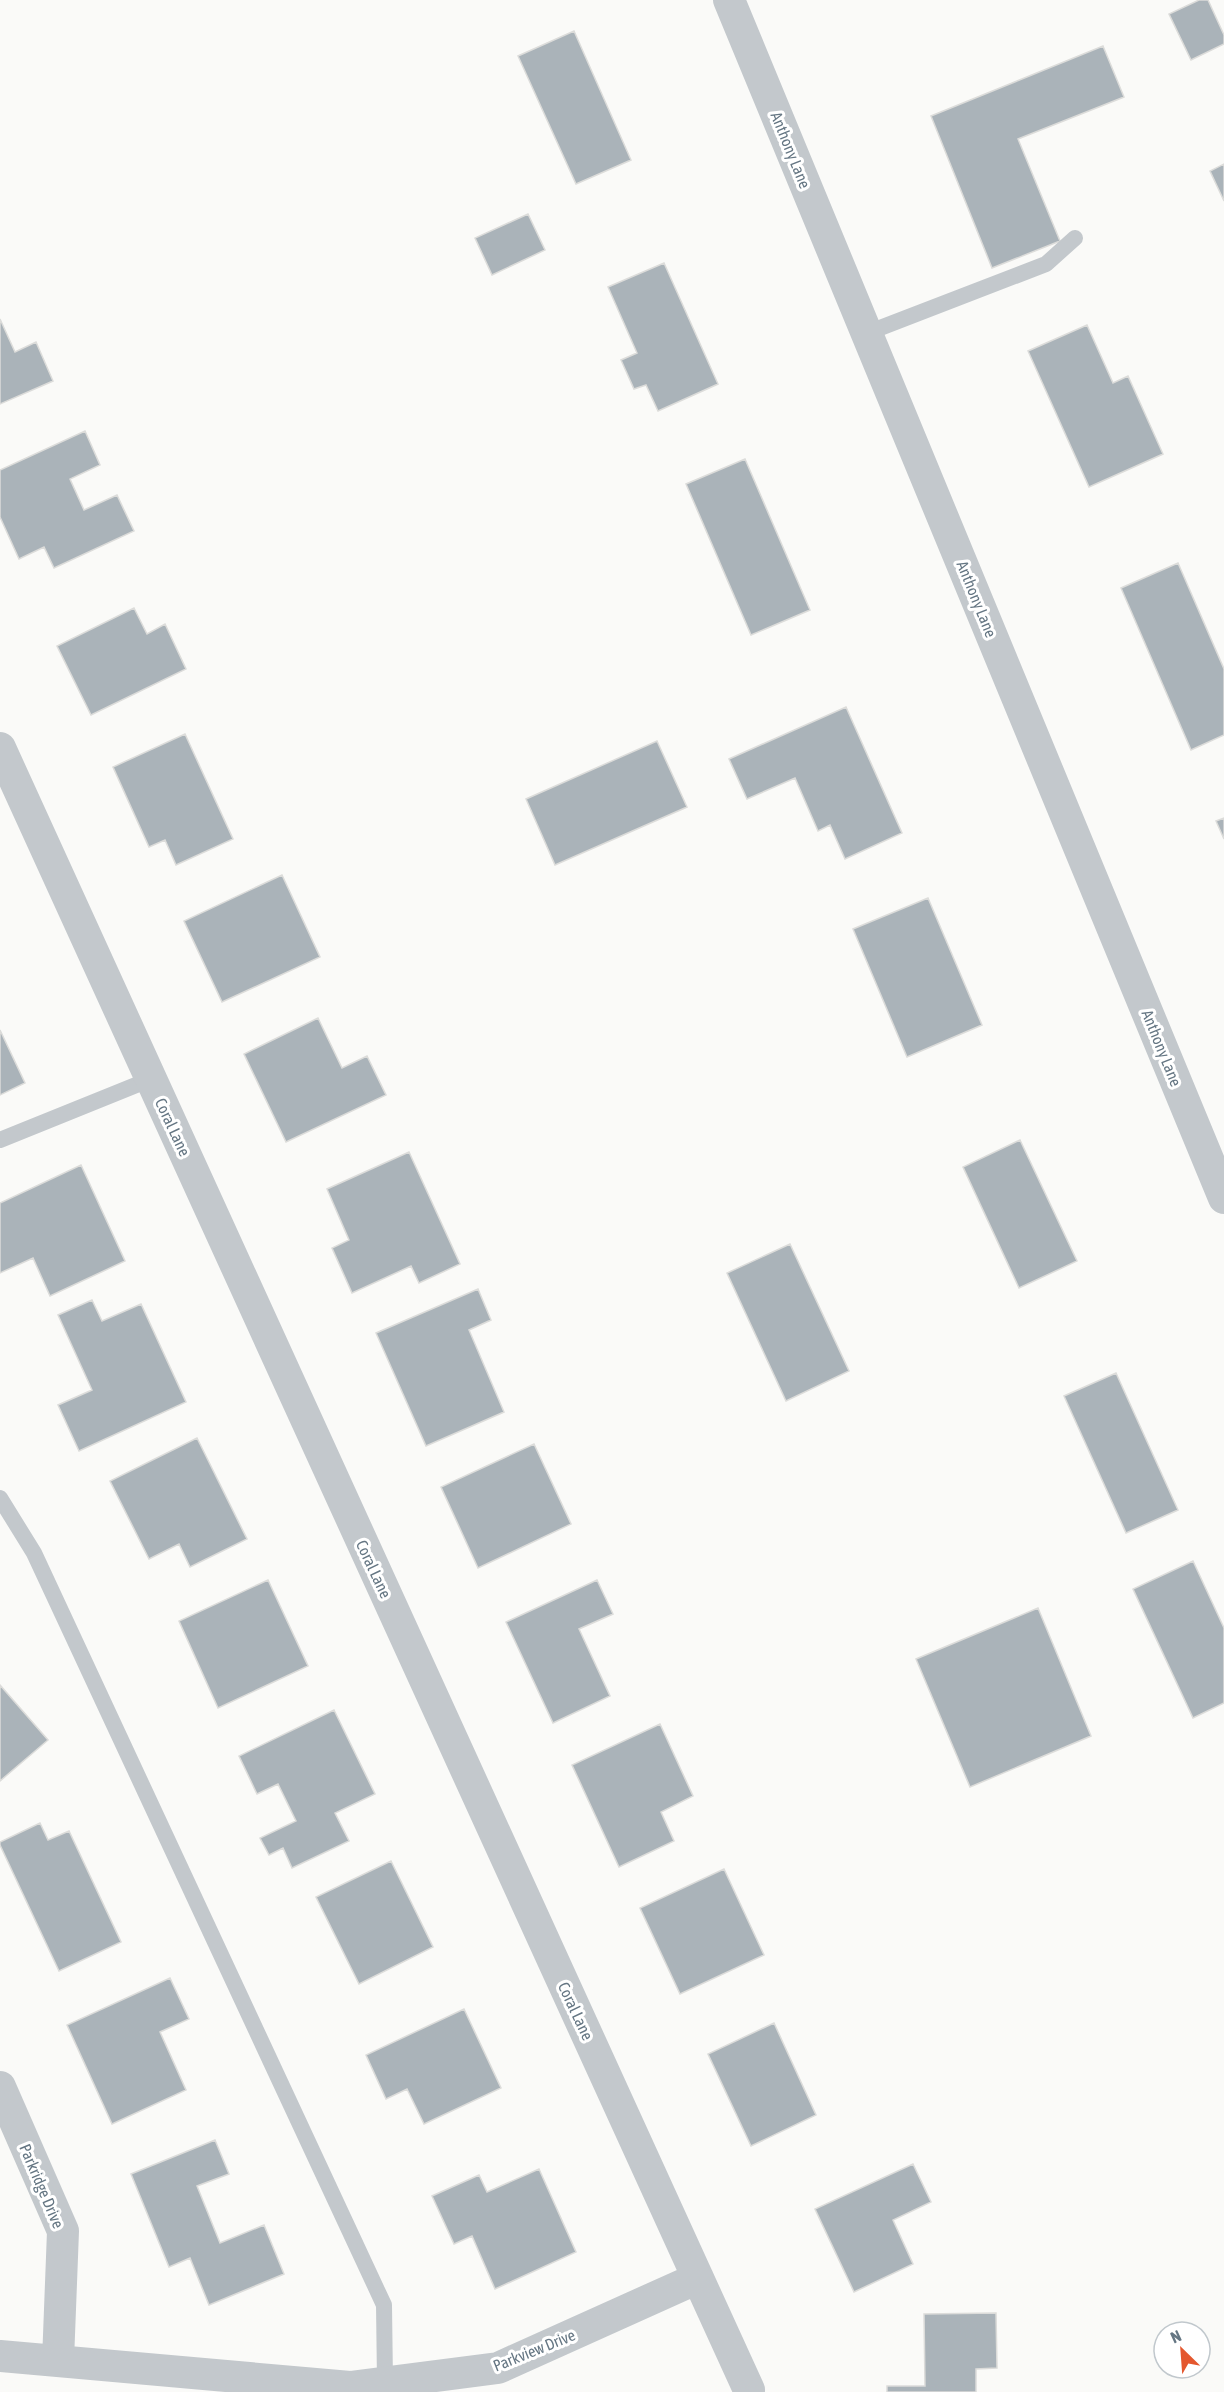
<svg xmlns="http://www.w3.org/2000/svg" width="1224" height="2392" font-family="'Asap Condensed',sans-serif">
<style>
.building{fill:#aab3b9;stroke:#dcdcda;stroke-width:1.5}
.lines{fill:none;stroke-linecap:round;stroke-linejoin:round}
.service{stroke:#c3c8cc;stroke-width:16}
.minor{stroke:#c3c8cc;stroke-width:32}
.labels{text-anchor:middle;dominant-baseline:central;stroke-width:6;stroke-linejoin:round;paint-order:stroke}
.street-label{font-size:16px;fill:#657683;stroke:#fff}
</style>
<rect width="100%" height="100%" fill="#fafaf8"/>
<path class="building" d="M1199,0H1208L1224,35V44L1191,60L1169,14Z
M574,31L631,160L576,184L518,56Z
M1103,46L1124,97L1018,139L1060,241L992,268L931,116Z
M1224,164V201L1210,171Z
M528,214L545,250L492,275L475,238Z
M664,263L718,384L658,411L646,385L634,389L621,360L637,353L608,287Z
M0,319L15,352L36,342L53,381L0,404Z
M1087,325L1113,383L1128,376L1163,454L1089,487L1028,351Z
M85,431L100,465L70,479L84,510L117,495L134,531L54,568L44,547L19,559L0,517V470Z
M745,459L810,610L751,635L686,484Z
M1178,563L1224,669V735L1191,750L1121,588Z
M134,608L147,634L165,624L186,669L91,715L57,646Z
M846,707L902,833L845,859L830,825L818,831L795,778L747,799L729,759Z
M185,734L233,839L176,865L165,840L149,847L113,767Z
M657,741L687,807L555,865L526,799Z
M1224,818V839L1216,821Z
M282,875L320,957L222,1002L184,921Z
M928,898L982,1025L907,1057L853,929Z
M318,1018L342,1068L367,1056L386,1095L286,1142L244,1054Z
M0,1030L25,1083L0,1095Z
M1020,1140L1077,1261L1019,1288L963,1167Z
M409,1152L460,1264L419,1283L411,1266L352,1293L332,1248L349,1240L327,1189Z
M81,1165L125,1261L50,1296L33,1258L0,1273V1203Z
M790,1244L849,1371L786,1401L727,1273Z
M478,1289L491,1320L469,1330L504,1412L426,1446L376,1333Z
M92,1300L102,1321L141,1304L186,1402L79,1451L58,1405L92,1390L58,1315Z
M1116,1373L1178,1510L1126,1533L1064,1396Z
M197,1438L247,1539L190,1567L179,1544L149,1559L110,1481Z
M534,1444L571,1524L478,1568L441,1487Z
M1193,1561L1224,1628V1703L1193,1718L1133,1589Z
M268,1580L308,1666L218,1708L179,1621Z
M597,1580L613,1614L579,1629L610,1696L553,1723L506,1622Z
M1038,1608L1091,1736L970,1787L916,1659Z
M0,1685L48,1740L0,1781Z
M334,1710L375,1794L335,1813L349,1841L292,1868L283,1848L269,1855L260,1838L296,1821L278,1784L257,1794L239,1756Z
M660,1724L693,1796L661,1812L674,1841L619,1867L572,1765Z
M40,1823L48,1840L69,1831L121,1942L59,1971L0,1845V1842Z
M391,1861L433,1947L359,1984L316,1897Z
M724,1869L764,1955L680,1994L640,1908Z
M170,1978L189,2019L160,2032L186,2090L112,2124L67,2025Z
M464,2009L501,2088L424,2124L407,2089L386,2099L366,2055Z
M774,2023L816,2115L751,2146L708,2054Z
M215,2140L229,2174L197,2186L220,2243L264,2225L284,2274L209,2305L190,2258L169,2267L131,2174Z
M913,2164L931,2202L893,2220L913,2264L854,2292L815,2209Z
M539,2169L576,2252L495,2289L472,2236L454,2244L432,2196L479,2175L487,2192Z
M996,2313L997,2368L976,2369V2392H887V2386H925L924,2314Z"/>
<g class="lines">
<path class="service" d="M867,333L1046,264L1075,238
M0,1140L151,1079
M0,1498L34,1553L384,2305L385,2382"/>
<path class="minor" d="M729,0L1224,1198
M0,748L749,2390
M0,2087L63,2231L58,2361
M0,2356L350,2387L498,2368L698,2278"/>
</g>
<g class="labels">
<g class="street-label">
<text transform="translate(791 150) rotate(68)">Anthony Lane</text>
<text transform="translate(977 599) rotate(68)">Anthony Lane</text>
<text transform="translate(1162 1048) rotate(68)">Anthony Lane</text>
<text transform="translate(173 1127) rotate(65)">Coral Lane</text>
<text transform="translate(374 1569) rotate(65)">Coral Lane</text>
<text transform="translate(576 2011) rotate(65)">Coral Lane</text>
<text transform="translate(42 2186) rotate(67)">Parkridge Drive</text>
<text transform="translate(534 2350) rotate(-22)">Parkview Drive</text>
</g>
</g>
<g transform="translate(1182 2350) rotate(335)"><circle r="28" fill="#ffffff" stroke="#c1c8cd" stroke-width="1.5"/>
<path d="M0-4.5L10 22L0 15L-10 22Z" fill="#e4572e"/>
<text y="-9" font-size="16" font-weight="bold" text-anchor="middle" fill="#657683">N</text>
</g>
</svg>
